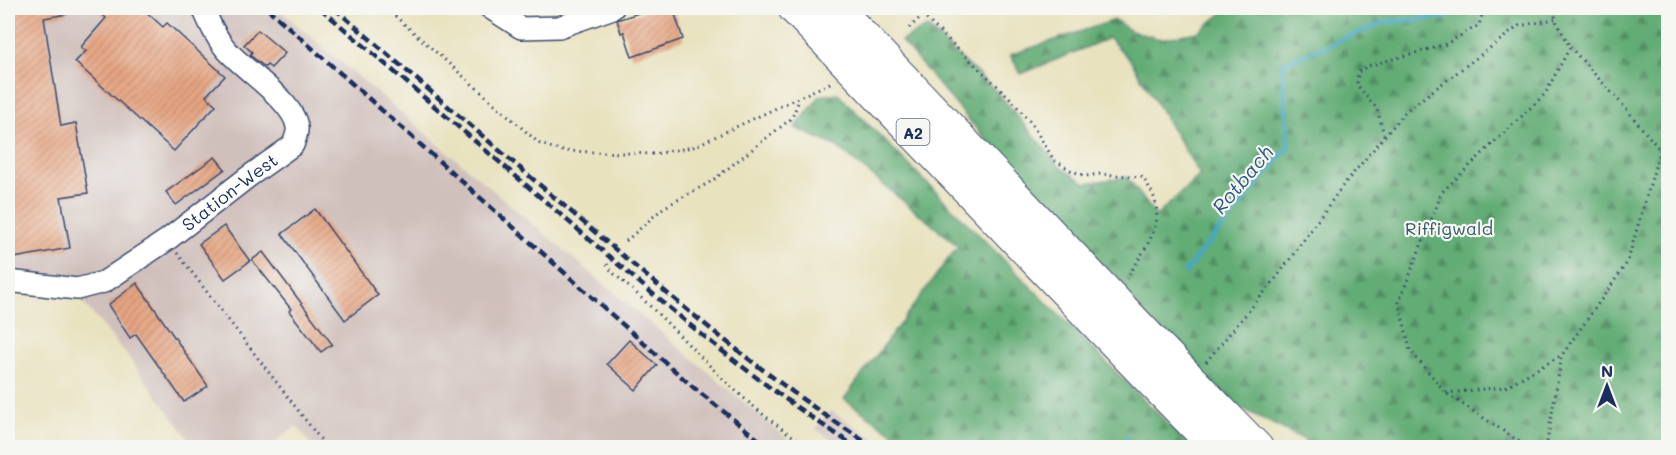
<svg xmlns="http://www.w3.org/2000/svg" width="1676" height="455" font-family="Mali,sans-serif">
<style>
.industrial{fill:#d0c0bc}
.forest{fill:url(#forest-firs);stroke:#3e6e69;stroke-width:1.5}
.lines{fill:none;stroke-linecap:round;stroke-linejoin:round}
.stream{stroke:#45a7c5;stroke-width:4.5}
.building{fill:url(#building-hatch)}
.minor-casing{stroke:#3a4a6d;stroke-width:24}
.highway-casing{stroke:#3a4a6d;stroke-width:34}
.path{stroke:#3a4a6d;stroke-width:3;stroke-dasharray:1.5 4.5;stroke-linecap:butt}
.minor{stroke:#fff;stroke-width:21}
.highway{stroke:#fff;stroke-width:32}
.rail{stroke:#1b2f5e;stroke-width:4.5;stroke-dasharray:9 4.5;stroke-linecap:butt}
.labels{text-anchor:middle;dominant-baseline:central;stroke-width:4.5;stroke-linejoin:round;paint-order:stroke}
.shield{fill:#f6f6f2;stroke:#5d6b8a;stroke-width:1.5}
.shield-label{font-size:16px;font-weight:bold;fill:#1b2f5e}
.street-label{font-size:18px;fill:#1b2f5e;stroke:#f6f6f2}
.park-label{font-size:18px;fill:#375d6b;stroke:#f6f6f2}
.water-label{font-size:20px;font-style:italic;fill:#2a5982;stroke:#f6f6f2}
</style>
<defs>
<pattern id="forest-firs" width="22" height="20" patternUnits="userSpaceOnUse" patternTransform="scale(1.5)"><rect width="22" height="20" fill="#62ac74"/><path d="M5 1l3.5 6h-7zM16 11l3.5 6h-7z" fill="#508c62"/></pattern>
<pattern id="building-hatch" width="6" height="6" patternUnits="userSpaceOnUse" patternTransform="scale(1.5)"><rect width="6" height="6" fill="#e7a582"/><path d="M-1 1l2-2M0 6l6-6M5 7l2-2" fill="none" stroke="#ba876e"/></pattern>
</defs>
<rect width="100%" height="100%" fill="#f6f6f2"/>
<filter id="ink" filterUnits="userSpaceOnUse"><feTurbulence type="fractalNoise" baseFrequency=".0167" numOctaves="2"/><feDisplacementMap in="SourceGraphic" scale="12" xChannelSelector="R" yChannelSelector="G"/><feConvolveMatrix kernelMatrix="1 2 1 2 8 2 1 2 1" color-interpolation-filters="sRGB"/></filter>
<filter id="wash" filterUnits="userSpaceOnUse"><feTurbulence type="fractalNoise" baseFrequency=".008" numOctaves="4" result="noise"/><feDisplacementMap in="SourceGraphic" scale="24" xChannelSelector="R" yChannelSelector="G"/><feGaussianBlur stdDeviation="1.35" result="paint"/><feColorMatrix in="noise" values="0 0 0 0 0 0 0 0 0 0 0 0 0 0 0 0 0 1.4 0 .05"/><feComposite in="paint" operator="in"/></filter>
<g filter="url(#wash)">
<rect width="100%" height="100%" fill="#e9e2bf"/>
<path class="industrial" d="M8,8H277L797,447L313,448L297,426L268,447H195L126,354L66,282L8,272Z
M831,411L889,447H844L815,429Z"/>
<path class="forest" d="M1229,8H1374L1386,15L1451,8H1668V447H1312L1303,439L1227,401L1059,224L901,41L927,27L998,93L1061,168L1086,183L1127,177L1156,216L1200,175L1131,61L1109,38L1021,74L1010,55L1115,20L1131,31L1160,39L1198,32Z
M837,93L1191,447H913L844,399L958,246L836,146L795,128L820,96Z"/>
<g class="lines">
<path class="stream" d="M1185,272L1289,146L1282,64L1384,22L1448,17L1454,8
M1124,448L1127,437"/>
</g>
<g id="blocks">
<path class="building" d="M8,8H67V14L44,18L61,126L76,123L88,193L61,197L70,248L8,259Z
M95,8H142L163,27L167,23L225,76L206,96L216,105L174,151L75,62L86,51L81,47L106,18Z
M654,8H673L683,39L632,57L624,32L621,33L617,20Z
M258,30L285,53L271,68L267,65L265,67L251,56L250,55L252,52L244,45Z
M215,157L225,169L176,205L166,192Z
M315,209L378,295L345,320L282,234Z
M224,226L250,261L225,279L199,244Z
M263,252L332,344L321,352L289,311L291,309L252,260Z
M137,283L208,386L184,402L136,334L130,338L108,305Z
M629,340L657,365L636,390L607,364Z"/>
</g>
</g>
<g filter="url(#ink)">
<use href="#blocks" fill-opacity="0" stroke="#3a4a6d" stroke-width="1.5"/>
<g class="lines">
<g class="minor-casing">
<g id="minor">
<path d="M490,8L521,28L559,27L613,8"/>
<path id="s1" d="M8,281L77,289L104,282L167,240L248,177L293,145C295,139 298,132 297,127C294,101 242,69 225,48C215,36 209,22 203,8"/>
</g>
</g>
<g class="highway-casing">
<path id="highway" d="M794,8L1154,384L1217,448
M836,8L1153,341L1257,448"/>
</g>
<path class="path" d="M386,8L540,144L563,151L655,154L693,147L832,82
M922,15L1009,97L1031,123L1054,160L1072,171L1086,176L1100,174L1142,177C1174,217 1147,243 1127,279
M909,28L931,8
M1570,47L1622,104L1660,150
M1384,135L1377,109L1357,85L1358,72L1368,66L1444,45L1479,25L1484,8
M1660,150L1668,114
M626,241L663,208L712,181L792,118L799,100
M177,253L327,448
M607,264L612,272C627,285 642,298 656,312C705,360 752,414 812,448
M1206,362L1277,277L1344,184L1407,110L1519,26L1555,19
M1446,393L1505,387L1562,355
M1529,448L1446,393L1410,350L1399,302L1442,192L1545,94L1570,47L1555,19L1556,8
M1546,448L1562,355L1627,263L1660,150L1668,154"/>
<use href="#minor" class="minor"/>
<use href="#highway" class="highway"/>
<path class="rail" d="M267,8L693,387L769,448
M320,8C405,81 490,154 575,227C665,305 756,384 858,448
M334,8C414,77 494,146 575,215C671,297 767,380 875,448"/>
</g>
</g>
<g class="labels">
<rect class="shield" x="896.5" y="119" width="33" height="26" rx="4.5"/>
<g class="shield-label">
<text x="913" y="132">A2</text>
</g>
<g class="street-label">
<text stroke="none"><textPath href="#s1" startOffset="252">Station-West</textPath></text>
</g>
<g class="park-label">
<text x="1449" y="228">Riffigwald</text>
</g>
<g class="water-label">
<text transform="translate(1242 179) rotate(-50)">Rotbach</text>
</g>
</g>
<rect width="1676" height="455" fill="none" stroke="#f6f6f2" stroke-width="30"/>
<g transform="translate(1607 386)" stroke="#f6f6f2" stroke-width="4.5" paint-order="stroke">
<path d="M0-4.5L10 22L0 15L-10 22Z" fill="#1b2f5e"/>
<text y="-9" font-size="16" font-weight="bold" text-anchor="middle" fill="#1b2f5e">N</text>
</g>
</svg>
